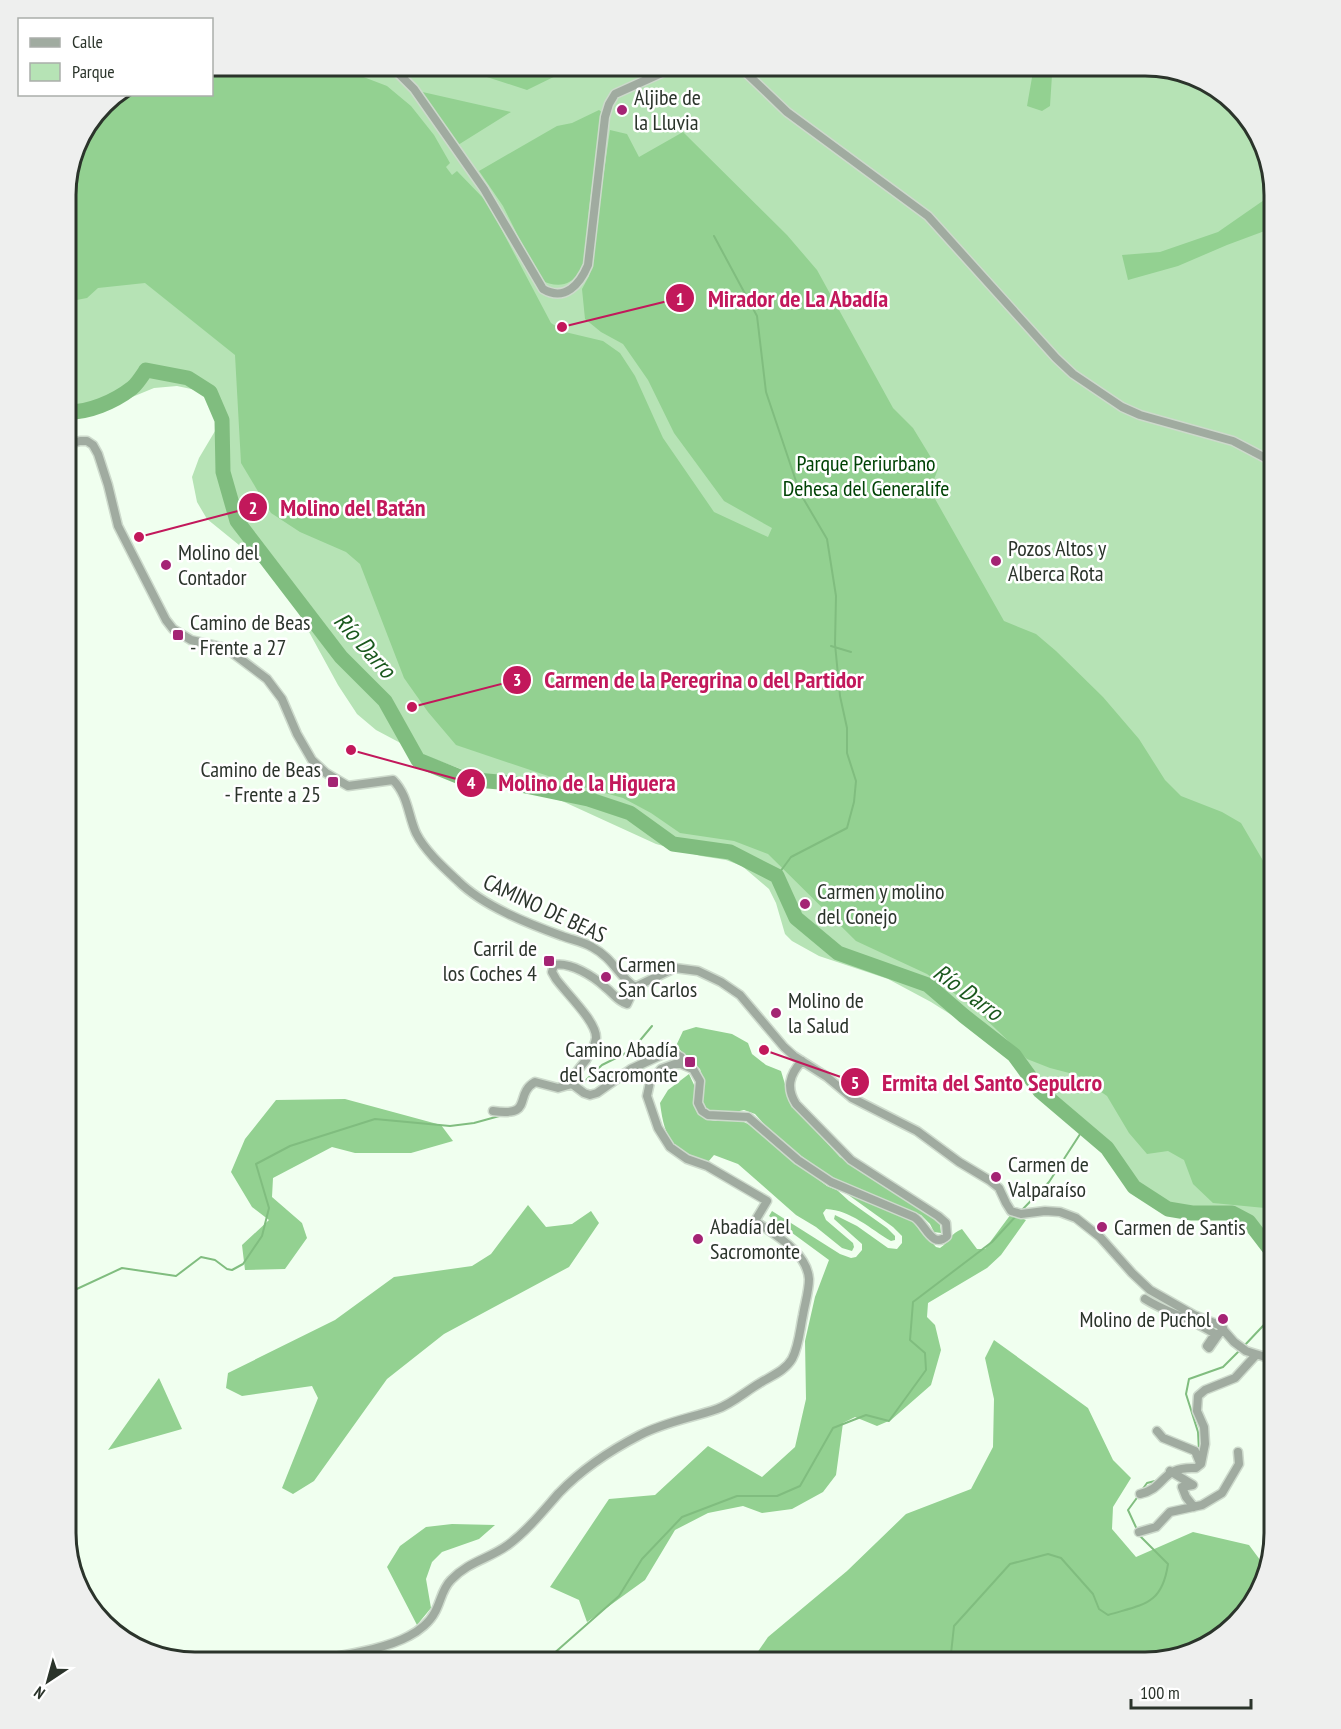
<svg xmlns="http://www.w3.org/2000/svg" width="1341" height="1729" font-family="'PT Sans Narrow',sans-serif">
<style>
.green{fill:#b6e3b5}
.forest{fill:#93d191}
.lines{fill:none;stroke-linecap:round;stroke-linejoin:round}
.stream{stroke:#80bd7f;stroke-width:2}
.river{stroke:#80bd7f;stroke-width:15}
.minor-casing{stroke:#cddacc;stroke-width:11}
.minor{stroke:#a0aba0;stroke-width:8}
.poi-dot{fill:#a42474;stroke:#fff;stroke-width:2}
.labels{text-anchor:middle;dominant-baseline:central;stroke-width:5;stroke-linejoin:round;paint-order:stroke}
.poi-label{font-size:22px;fill:#2b342b;stroke:#fff;text-anchor:start}
.park-label{font-size:22px;fill:#004305;stroke:#fff}
.street-label{font-size:22px;fill:#2b342b;stroke:#fff}
.water-label{font-size:24px;font-style:italic;fill:#1a581d;stroke:#fff}
.rim{fill:none;stroke:#2b342b;stroke-width:3}
.leader{fill:none;stroke:#c2185b;stroke-width:2}
.callout-dot{fill:#c2185b;stroke:#fff;stroke-width:2}
.mark-label{font-size:18px;text-anchor:middle;font-weight:bold;fill:#fff}
.callout-label{font-size:24px;text-anchor:middle;font-weight:bold;fill:#c2185b;stroke:#fff;stroke-width:5;stroke-linejoin:round;paint-order:stroke}
</style>
<rect width="100%" height="100%" fill="#f0ffef"/>
<path class="green" d="M212,66H1154L1210,83L1253,124L1275,195V1262L1240,1224L1226,1214L1169,1207L1154,1200L1141,1190L1114,1160L1063,1115L989,1040L961,1021L931,1002L888,979L819,956L792,941L785,934L776,903L769,889L742,866L726,860L701,856L656,844L562,801L510,787L423,755L376,730L357,714L338,685L285,588L260,562L207,519L197,502L192,477L199,458L218,426L221,414L219,401L210,393L177,386L154,388L103,409L81,415L66,414V187L79,138L110,98L116,95L212,94Z"/>
<path class="forest" d="M212,66H299L340,68L387,86L411,106L434,135L450,163L446,167L452,175L457,171L487,202L551,323L565,332L603,341L620,353L635,376L663,438L714,512L768,537L772,528L724,501L674,433L648,380L623,344L601,332L585,319L582,289L589,276L610,130L627,134L639,157L683,132L787,235L817,270L893,408L913,428L938,469L930,490L1004,621L1036,634L1056,651L1103,697L1139,739L1165,780L1181,796L1222,812L1241,823L1275,881V1214L1265,1208L1213,1203L1193,1184L1184,1160L1168,1151L1147,1154L1129,1133L1107,1096L1077,1075L1050,1068L1027,1059L972,1006L927,974L856,941L768,854L734,841L680,833L651,813L623,798L569,783L456,745L428,712L404,678L360,564L346,552L300,532L271,513L241,463L235,355L145,283L98,288L87,298L66,302V187L79,138L110,98L116,94H212Z
M453,66H576L527,90Z
M1034,66H1055L1052,75L1050,106L1042,111L1027,106Z
M418,91L511,112L458,145Z
M599,110L604,114C599,146 592,179 589,211C587,230 590,254 580,271C570,288 555,287 540,280L503,206L479,171L557,126L572,123Z
M1274,193L1275,227L1227,245L1178,266L1128,280L1122,255L1160,252L1218,232Z
M696,1027L732,1034L748,1043L752,1054L766,1065L781,1071L791,1104L840,1157L933,1216L940,1224L941,1233L934,1232L930,1224L921,1215L826,1175L774,1135L755,1114L744,1110L727,1114H715L707,1110L702,1101L704,1082L700,1069L676,1046L683,1031Z
M689,1074L695,1087L694,1103L697,1112L705,1119L716,1121H742L760,1130L781,1151L827,1186L837,1190L849,1201L887,1228L895,1236V1240L891,1241C870,1229 851,1210 826,1209L823,1213L826,1220L853,1243L854,1247L852,1251L842,1248L816,1227L796,1215L738,1164L714,1155L708,1162C672,1149 665,1141 660,1103L668,1090Z
M345,1099L441,1125L453,1141L411,1153H355L332,1147L273,1178L272,1197L302,1223L307,1238L285,1269L245,1270L242,1245L269,1220L252,1207L231,1172L245,1139L276,1100Z
M848,1192L900,1213L915,1223L936,1247L940,1248C950,1241 950,1234 962,1229L977,1249H985L1011,1214L1026,1220L1001,1255L987,1268L928,1303L927,1317L935,1325L941,1350L931,1385L891,1420L877,1426L855,1417L843,1423L836,1475L823,1492L792,1509L762,1513L743,1506L708,1513L675,1530L645,1580L587,1622L579,1600L550,1587L609,1499L655,1495L708,1446L762,1477L795,1447L806,1399L805,1341L815,1297L829,1260L769,1216L772,1211L840,1254L851,1258L856,1257L862,1250V1244L834,1219L835,1215L857,1226L888,1248L897,1249L902,1243V1236L893,1227L847,1194Z
M528,1205L546,1227L572,1224L591,1211L599,1223L569,1267L444,1334L387,1379L314,1481L293,1494L282,1488L318,1398L312,1386L242,1396L226,1388L228,1373L335,1320L394,1277L472,1266L491,1254Z
M994,1340L1088,1408L1113,1460L1131,1478L1113,1507L1112,1529L1136,1557L1193,1532L1249,1545L1266,1568L1258,1598L1217,1641L1146,1663H750L768,1637L847,1571L906,1514L971,1489L993,1447L994,1399L985,1358Z
M159,1378L182,1429L108,1450Z
M452,1524L495,1525L479,1539L442,1552L432,1562L426,1579L431,1608L417,1625L387,1567L400,1546L426,1527Z"/>
<g class="lines">
<path class="stream" d="M714,236L757,316L766,392L800,493L827,539L836,596L835,644L840,696L847,728V753L856,781L854,802L847,828L791,857L777,876
M831,646L851,652
M578,1085L584,1082L602,1065L632,1050L652,1026
M1021,1211L1049,1182L1084,1128
M66,1294L122,1268L176,1276L201,1257L215,1260L227,1269L232,1270L243,1264L262,1236L269,1208L256,1164L290,1146L375,1119L450,1126L474,1123L503,1115
M1244,1346L1275,1313
M1199,1451L1198,1432L1186,1394L1189,1379L1223,1367L1240,1350
M1142,1490L1147,1483L1159,1480
M543,1663L619,1596L642,1559L682,1517L737,1496H777L800,1486L833,1428L866,1415L889,1421L926,1370L925,1353L910,1340L913,1302L992,1242L1017,1215
M950,1663L954,1626L1010,1564L1048,1554L1061,1558L1093,1594L1099,1609L1108,1615C1144,1604 1162,1605 1168,1564L1140,1536L1128,1510L1139,1495"/>
<path class="river" d="M66,412C88,413 114,402 132,388C137,384 142,376 146,370L188,378L210,392L222,420L223,472L237,521L341,657L385,701L418,760L465,779L511,783L588,799L630,813L673,844L730,852L777,876L796,918L838,953L928,985L964,1016L1014,1055L1040,1091L1107,1148L1134,1187L1168,1209L1192,1213H1232L1249,1222L1275,1256"/>
<g class="minor-casing">
<path id="minor" d="M391,66L414,89L484,189L543,289C565,302 580,284 588,265L605,117L609,104L615,94L677,66
M739,66L787,112L928,216L1056,358L1073,374L1122,407L1140,415L1233,441L1275,463
M66,445L80,441H87L93,445L98,454L108,485L118,526L166,620L173,629L191,640L226,648L267,679L282,699L297,734L312,760L326,773L348,786L393,780C408,795 408,815 416,833C425,851 444,868 458,881C483,906 529,924 562,936C572,940 582,941 592,947C614,959 617,975 635,987
M635,987L675,968L698,971L721,982L740,995L784,1047L794,1056L827,1077L852,1098L917,1131L959,1162L989,1180L999,1188L1006,1203L1011,1211L1021,1214L1045,1211L1060,1212L1076,1218L1100,1237L1132,1273L1150,1290L1194,1315L1219,1325L1234,1342L1246,1351L1275,1360
M635,987L627,1004C617,1001 613,993 605,987C593,976 571,962 554,965L552,972L556,979C566,993 597,1022 596,1038C595,1046 590,1053 586,1060C581,1067 572,1075 572,1084L584,1093L590,1095L597,1093L631,1069L670,1051L681,1057L686,1065
M493,1111C535,1117 513,1095 535,1082L558,1088L572,1084
M1145,1299C1167,1313 1193,1319 1215,1334L1207,1346L1209,1348L1223,1328
M1157,1431L1163,1438L1195,1451L1200,1463
M1170,1471L1193,1485L1182,1487L1186,1497L1194,1507
M1140,1494C1167,1488 1160,1466 1196,1468L1201,1464L1205,1444L1204,1427L1197,1411L1198,1396L1205,1390L1235,1378L1256,1355
M1139,1532L1156,1527L1170,1512L1202,1505L1222,1493L1239,1464L1238,1452
M303,1663C334,1656 382,1651 409,1636C419,1631 430,1622 435,1612C441,1601 442,1589 451,1580C469,1561 489,1559 508,1545C528,1530 543,1511 559,1493C582,1469 611,1450 640,1435C665,1422 691,1418 717,1409C732,1404 746,1391 760,1383C771,1376 785,1371 792,1359C799,1346 800,1329 803,1315C805,1303 809,1291 809,1279C807,1252 775,1235 755,1221L767,1201L707,1166L687,1159L670,1147L658,1128L647,1096L650,1082L661,1069L675,1064H681L693,1069L700,1081L698,1103L702,1111L708,1115L748,1117L798,1160L831,1182L914,1217C925,1223 932,1250 947,1236L946,1223L938,1216L851,1160L796,1104C786,1088 789,1075 802,1061"/>
</g>
<use href="#minor" class="minor"/>
</g>
<g class="poi-dot">
<circle cx="622" cy="110" r="6"/>
<circle cx="996" cy="561" r="6"/>
<circle cx="166" cy="565" r="6"/>
<rect x="172" y="629" width="12" height="12" rx="3"/>
<rect x="327" y="776" width="12" height="12" rx="3"/>
<circle cx="805" cy="904" r="6"/>
<rect x="543" y="955" width="12" height="12" rx="3"/>
<circle cx="606" cy="977" r="6"/>
<circle cx="776" cy="1013" r="6"/>
<rect x="684" y="1056" width="12" height="12" rx="3"/>
<circle cx="996" cy="1177" r="6"/>
<circle cx="1102" cy="1227" r="6"/>
<circle cx="698" cy="1239" r="6"/>
<circle cx="1223" cy="1319" r="6"/>
</g>
<g class="labels">
<g class="poi-label">
<text x="634" y="97">Aljibe de<tspan x="634" dy="25">la Lluvia</tspan></text>
<text x="1008" y="548">Pozos Altos y<tspan x="1008" dy="25">Alberca Rota</tspan></text>
<text x="178" y="552">Molino del<tspan x="178" dy="25">Contador</tspan></text>
<text x="190" y="622">Camino de Beas<tspan x="190" dy="25">- Frente a 27</tspan></text>
<text x="321" y="769" text-anchor="end">Camino de Beas<tspan x="321" dy="25">- Frente a 25</tspan></text>
<text x="817" y="891">Carmen y molino<tspan x="817" dy="25">del Conejo</tspan></text>
<text x="537" y="948" text-anchor="end">Carril de<tspan x="537" dy="25">los Coches 4</tspan></text>
<text x="618" y="964">Carmen<tspan x="618" dy="25">San Carlos</tspan></text>
<text x="788" y="1000">Molino de<tspan x="788" dy="25">la Salud</tspan></text>
<text x="678" y="1049" text-anchor="end">Camino Abadía<tspan x="678" dy="25">del Sacromonte</tspan></text>
<text x="1008" y="1164">Carmen de<tspan x="1008" dy="25">Valparaíso</tspan></text>
<text x="710" y="1226">Abadía del<tspan x="710" dy="25">Sacromonte</tspan></text>
<text x="1114" y="1227">Carmen de Santis</text>
<text x="1211" y="1319" text-anchor="end">Molino de Puchol</text>
</g>
<g class="park-label">
<text x="866" y="463">Parque Periurbano<tspan x="866" dy="25">Dehesa del Generalife</tspan></text>
</g>
<g class="street-label">
<text transform="translate(545 908) rotate(25)">CAMINO DE BEAS</text>
</g>
<g class="water-label">
<text transform="translate(365 645) rotate(48)">Río Darro</text>
<text transform="translate(968 992) rotate(36)">Río Darro</text>
</g>
</g>
<path d="M0 0H1341V1729H0ZM195 76H1145A119 119 0 0 1 1264 195V1533A119 119 0 0 1 1145 1652H195A119 119 0 0 1 76 1533V195A119 119 0 0 1 195 76Z" fill="#eeefee" fill-rule="evenodd"/>
<path class="rim" d="M195 76H1145A119 119 0 0 1 1264 195V1533A119 119 0 0 1 1145 1652H195A119 119 0 0 1 76 1533V195A119 119 0 0 1 195 76Z"/>
<path class="leader" d="M562 327L680 298M139 537L253 507M412 707L517 680M351 750L471 783M764 1050L855 1082"/>
<g class="callout-dot">
<circle cx="562" cy="327" r="6"/>
<circle cx="139" cy="537" r="6"/>
<circle cx="412" cy="707" r="6"/>
<circle cx="351" cy="750" r="6"/>
<circle cx="764" cy="1050" r="6"/>
<circle cx="680" cy="298" r="15"/>
<circle cx="253" cy="507" r="15"/>
<circle cx="517" cy="680" r="15"/>
<circle cx="471" cy="783" r="15"/>
<circle cx="855" cy="1082" r="15"/>
</g>
<g class="mark-label">
<text x="680" y="305">1</text>
<text x="253" y="514">2</text>
<text x="517" y="686">3</text>
<text x="471" y="789">4</text>
<text x="855" y="1089">5</text>
</g>
<g class="callout-label">
<text x="798" y="307">Mirador de La Abadía</text>
<text x="353" y="516">Molino del Batán</text>
<text x="704" y="688">Carmen de la Peregrina o del Partidor</text>
<text x="587" y="791">Molino de la Higuera</text>
<text x="992" y="1091">Ermita del Santo Sepulcro</text>
</g>
<rect x="18" y="18" width="195" height="78" fill="#ffffff" stroke="#aaaeaa" stroke-width="1.5"/>
<rect x="30" y="38" width="30" height="9" fill="#a0aba0" stroke="#aaaeaa" stroke-width="1.5"/>
<text x="72" y="48" font-size="18" fill="#2b342b">Calle</text>
<rect x="30" y="63" width="30" height="18" fill="#b6e3b5" stroke="#aaaeaa" stroke-width="1.5"/>
<text x="72" y="78" font-size="18" fill="#2b342b">Parque</text>
<g transform="translate(48 1681) rotate(216)" stroke="#ffffff" stroke-width="4.5" paint-order="stroke">
<path d="M0-4.5L10 22L0 15L-10 22Z" fill="#2b342b"/>
<text y="-9" font-size="16" font-weight="bold" text-anchor="middle" fill="#2b342b">N</text>
</g>
<path d="M1131 1699v9h120v-9" fill="none" stroke="#2b342b" stroke-width="3"/>
<text x="1140" y="1699" font-size="18" fill="#2b342b" stroke="#ffffff" stroke-width="4.5" paint-order="stroke">100 m</text>
</svg>
